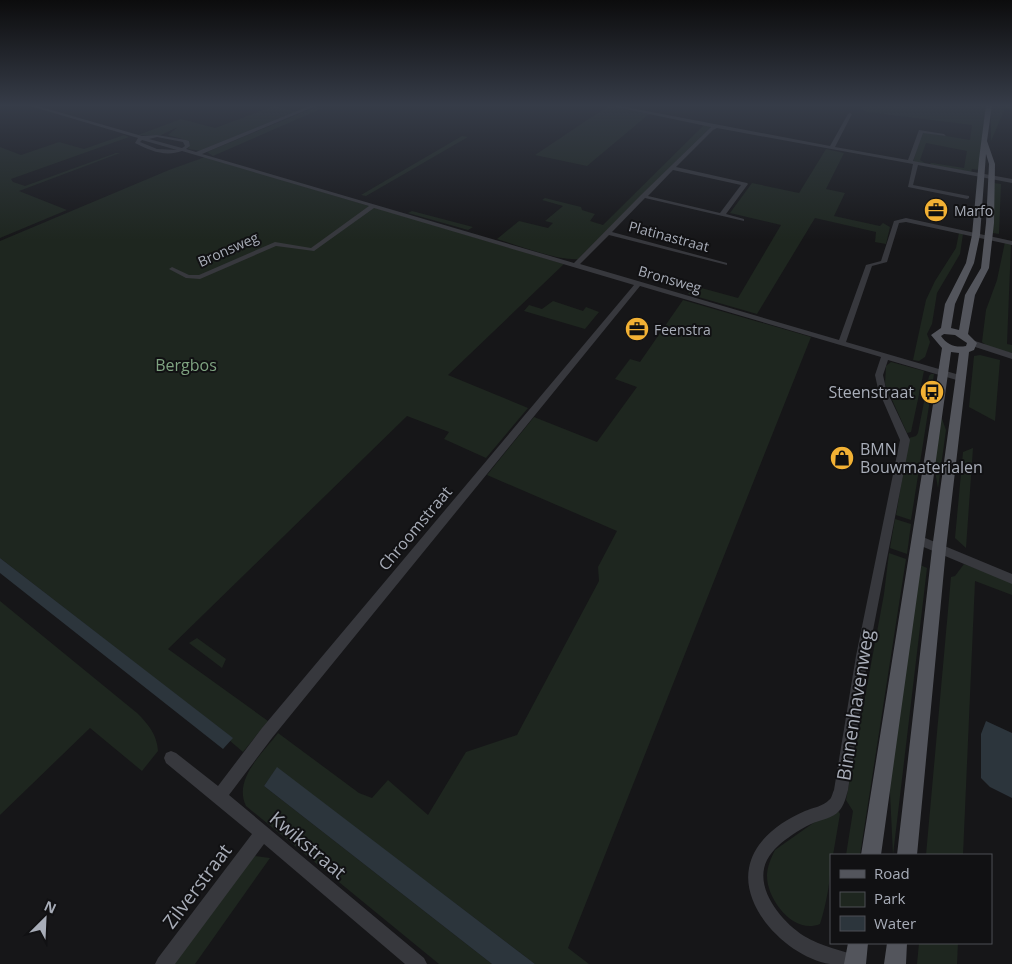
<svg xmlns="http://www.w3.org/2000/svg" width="1012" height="964" font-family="'Open Sans',sans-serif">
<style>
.green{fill:#1e261f}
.water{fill:#2c353c}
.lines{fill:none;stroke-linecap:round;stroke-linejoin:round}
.minor{fill:#37383d;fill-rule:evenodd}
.major{fill:#53555c;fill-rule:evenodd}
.labels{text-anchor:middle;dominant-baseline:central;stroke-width:4;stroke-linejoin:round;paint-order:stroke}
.far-poi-label{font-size:14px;fill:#a8adb8;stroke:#111113;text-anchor:start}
.far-street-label{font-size:14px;fill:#a8adb8;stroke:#111113}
.park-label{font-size:16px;fill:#7fa381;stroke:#111113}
.poi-label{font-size:16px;fill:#a8adb8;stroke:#111113;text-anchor:end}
.street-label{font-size:16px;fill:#a8adb8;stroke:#111113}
.near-street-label{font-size:19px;fill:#a8adb8;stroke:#111113}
</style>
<rect width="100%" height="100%" fill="#161618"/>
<path class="green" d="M863,105H986L980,155V170L972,169L971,172L932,165L930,163H932L964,168L967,151L926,143L920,160L925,163L913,162L922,132L970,140L972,125L867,112L861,109Z
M991,105H1012V109L1005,108L991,141Z
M274,106L298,112L202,151L188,149L190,145L189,141L168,135L178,127L161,135H138L181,119L215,128Z
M608,106L649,114L587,166L535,155Z
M316,107L323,108L213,156L207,152Z
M705,124L710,126V128L578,259C558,261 517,245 497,239L519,221L548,228L553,223L545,221L563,206L542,200L545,198L581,207L582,210L595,214L590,221L603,225Z
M124,135L129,137L11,179L13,182L25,186L116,153H120L19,191L67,210L0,238V147L21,155L59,142L84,149Z
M462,136L468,137L366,196L361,195Z
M826,149L844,153L826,189L845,193L834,216L880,226L883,223L890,227L886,244L875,242L876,232L815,218L757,314L688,294L694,286L738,298L781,225L730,213L752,183L799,193Z
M205,157L564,264L448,375L528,408L486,458L444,439L449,432L407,416L168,649L268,721L243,752L229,740L232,738L0,558V241L169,170Z
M994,183L1001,184L999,234L993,233Z
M412,211L473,227L468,230L408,213Z
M959,233L963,234L960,254L937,293L932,324L927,334L930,342L925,357L919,361L913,360L926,300L935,281L956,248Z
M1005,242L1011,244L1007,344L1012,345V353L988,347L982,342L986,310L997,280Z
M683,300L811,337L568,948L589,964H535L277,768L264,786L492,964H439L246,806C233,779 263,753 278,733L359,793L372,798L388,780L428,815L466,752L517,735L599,581L598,567L617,531L487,475L534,417L597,442L637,387L615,379L630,359L640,362Z
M553,301L583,311L586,307L599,312L585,329L524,311L529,305L542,309Z
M980,355L1000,360L995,421L969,407L974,356Z
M891,362L924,371L911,432L907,433L885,384L886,366Z
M931,374H934L911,520L896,515L909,438L916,436L918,433L929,376Z
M941,416L946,430L938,488L933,460Z
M973,448L966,548L955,538L963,452Z
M895,519L911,524L907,554L890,548Z
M889,553L906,559L860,855H846L853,811L846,800L884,594Z
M918,564L927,568L893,855L889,772Z
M964,564L1012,582V595L975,581L963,855H926L951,577L955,576Z
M0,601L137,713C148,724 157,734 158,751L142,771L90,728L0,815Z
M197,638L226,659L222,668L189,643Z
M836,807L840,814L833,855H831C831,878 827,902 820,924C794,935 767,900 767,876C767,867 771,858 775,850Z
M255,856L270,858L195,964H170L246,862Z
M919,943H958L957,964H917Z"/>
<path class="water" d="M0,558L233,738L223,749L0,573Z
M986,721L1012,733V798L990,787L981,778V734Z
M277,767L535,964H492L264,786Z"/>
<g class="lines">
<path class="minor" d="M27,105H34L142,136L157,135L186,140L189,141L190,146L186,149L196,152L312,105H318L202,154L574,263L641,195L711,127L606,105H615L830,146L848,114L850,113L852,114L835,147L908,160L919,130L944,134L946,136L923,133L913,161L1012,179V183L918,165L913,185L969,196V198L967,199L908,187L913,164L717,128L713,130L676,167L747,183L748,184L726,214L744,219V221L645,198L612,232L727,263V265L609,235L580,264L839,340L866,265L881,261L894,221L906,218L1012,241V245L906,222L899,223L887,262L872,266L846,342L963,376L964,378L960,381L888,360L883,375L886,389L910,440L868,656L848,790C846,797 844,806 839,811C833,818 820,820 811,824C804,827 798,831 792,835C782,842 773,849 767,860C753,888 782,922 804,936C822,947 843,950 862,958L865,964C854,964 841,964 830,964C791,958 741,911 749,868C754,840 780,822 805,811C812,808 824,806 829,800C832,798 832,794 834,790L856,656L900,440L878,389L875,375L881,357L640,286L272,738L229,795L424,958L427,964H405L264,844L175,964H155L158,958L252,834L166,763L164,758L166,753L171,751L176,753L218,786L262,728L634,285L374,208L314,251L276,246L200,279L186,278L169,269L172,267L189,275H199L275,242L311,248L369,206L182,151C166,157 150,151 135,143L138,138ZM157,137L183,142L185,146L182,148L149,139ZM142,140L177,150L157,149L140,142ZM673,170L741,185L720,213L648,196Z
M969,341H975L1012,353V359L969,345Z
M918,535L1012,574V584L914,543L913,540L914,537Z"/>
<path class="major" d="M986,105H992L987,141L995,164L994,223L989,268L975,295L968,334L977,343L974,350L969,352L946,549L917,855H897L932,549L959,353L951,352L881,855H861L942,348L931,335L941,328L945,304L966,263L972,235L979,159ZM986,154L989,164L986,223L981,268L965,295L959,330L951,328L955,304L974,263L980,235ZM944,334L955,335L967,343L966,346C956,348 947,345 941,336Z
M848,943H868L866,964H844Z
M887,943H907L906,964H884Z"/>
</g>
<linearGradient id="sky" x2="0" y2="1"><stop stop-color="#0c0c0d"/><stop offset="0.44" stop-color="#363c48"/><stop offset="1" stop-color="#363c48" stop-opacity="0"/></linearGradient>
<rect width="1012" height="240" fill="url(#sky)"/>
<defs>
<g id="office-disc" transform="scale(1.25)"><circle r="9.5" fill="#f2b134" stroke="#111113"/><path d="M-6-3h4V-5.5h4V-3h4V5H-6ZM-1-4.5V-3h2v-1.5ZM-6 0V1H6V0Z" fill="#111"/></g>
<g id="bus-disc" transform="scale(1.25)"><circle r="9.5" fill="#f2b134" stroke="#111113"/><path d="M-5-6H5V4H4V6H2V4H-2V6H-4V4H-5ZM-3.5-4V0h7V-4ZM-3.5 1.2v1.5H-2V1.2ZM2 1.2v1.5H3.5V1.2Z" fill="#111"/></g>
<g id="shop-disc" transform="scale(1.25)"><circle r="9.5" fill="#f2b134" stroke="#111113"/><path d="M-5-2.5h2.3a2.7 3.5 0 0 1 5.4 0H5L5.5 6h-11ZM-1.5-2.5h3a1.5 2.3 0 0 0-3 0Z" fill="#111"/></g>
</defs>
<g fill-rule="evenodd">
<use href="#office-disc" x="936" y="210"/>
<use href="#office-disc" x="637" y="329"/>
<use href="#bus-disc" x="932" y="392"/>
<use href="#shop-disc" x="842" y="458"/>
</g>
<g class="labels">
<g class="far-poi-label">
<text x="954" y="210">Marfo</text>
<text x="654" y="329">Feenstra</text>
</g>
<g class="far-street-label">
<text transform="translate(669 236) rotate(15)">Platinastraat</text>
<text transform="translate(228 249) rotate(-24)">Bronsweg</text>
<text transform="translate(670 279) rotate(16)">Bronsweg</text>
</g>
<g class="park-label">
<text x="186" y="365">Bergbos</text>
</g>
<g class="poi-label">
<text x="914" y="392">Steenstraat</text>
<text x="860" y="449" text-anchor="start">BMN<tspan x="860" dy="18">Bouwmaterialen</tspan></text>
</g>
<g class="street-label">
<text transform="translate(415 528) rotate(-50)">Chroomstraat</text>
</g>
<g class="near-street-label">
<text transform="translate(855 705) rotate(-81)">Binnenhavenweg</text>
<text transform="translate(308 845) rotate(40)">Kwikstraat</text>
<text transform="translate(197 886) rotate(-53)">Zilverstraat</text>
</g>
</g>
<rect x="830" y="854" width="162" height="90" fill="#111113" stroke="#4d4f55"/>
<rect x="840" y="870" width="25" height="8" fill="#53555c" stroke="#4d4f55"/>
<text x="874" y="879" font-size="15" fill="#a8adb8">Road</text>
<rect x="840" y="892" width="25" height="15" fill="#1e261f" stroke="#4d4f55"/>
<text x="874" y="904" font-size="15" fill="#a8adb8">Park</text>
<rect x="840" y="916" width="25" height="15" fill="#2c353c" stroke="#4d4f55"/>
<text x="874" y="929" font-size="15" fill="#a8adb8">Water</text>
<g transform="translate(45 919) rotate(24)" stroke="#111113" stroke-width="4" paint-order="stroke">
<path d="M0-4L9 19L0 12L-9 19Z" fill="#a8adb8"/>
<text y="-8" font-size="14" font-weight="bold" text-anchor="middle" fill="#a8adb8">N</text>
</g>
</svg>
